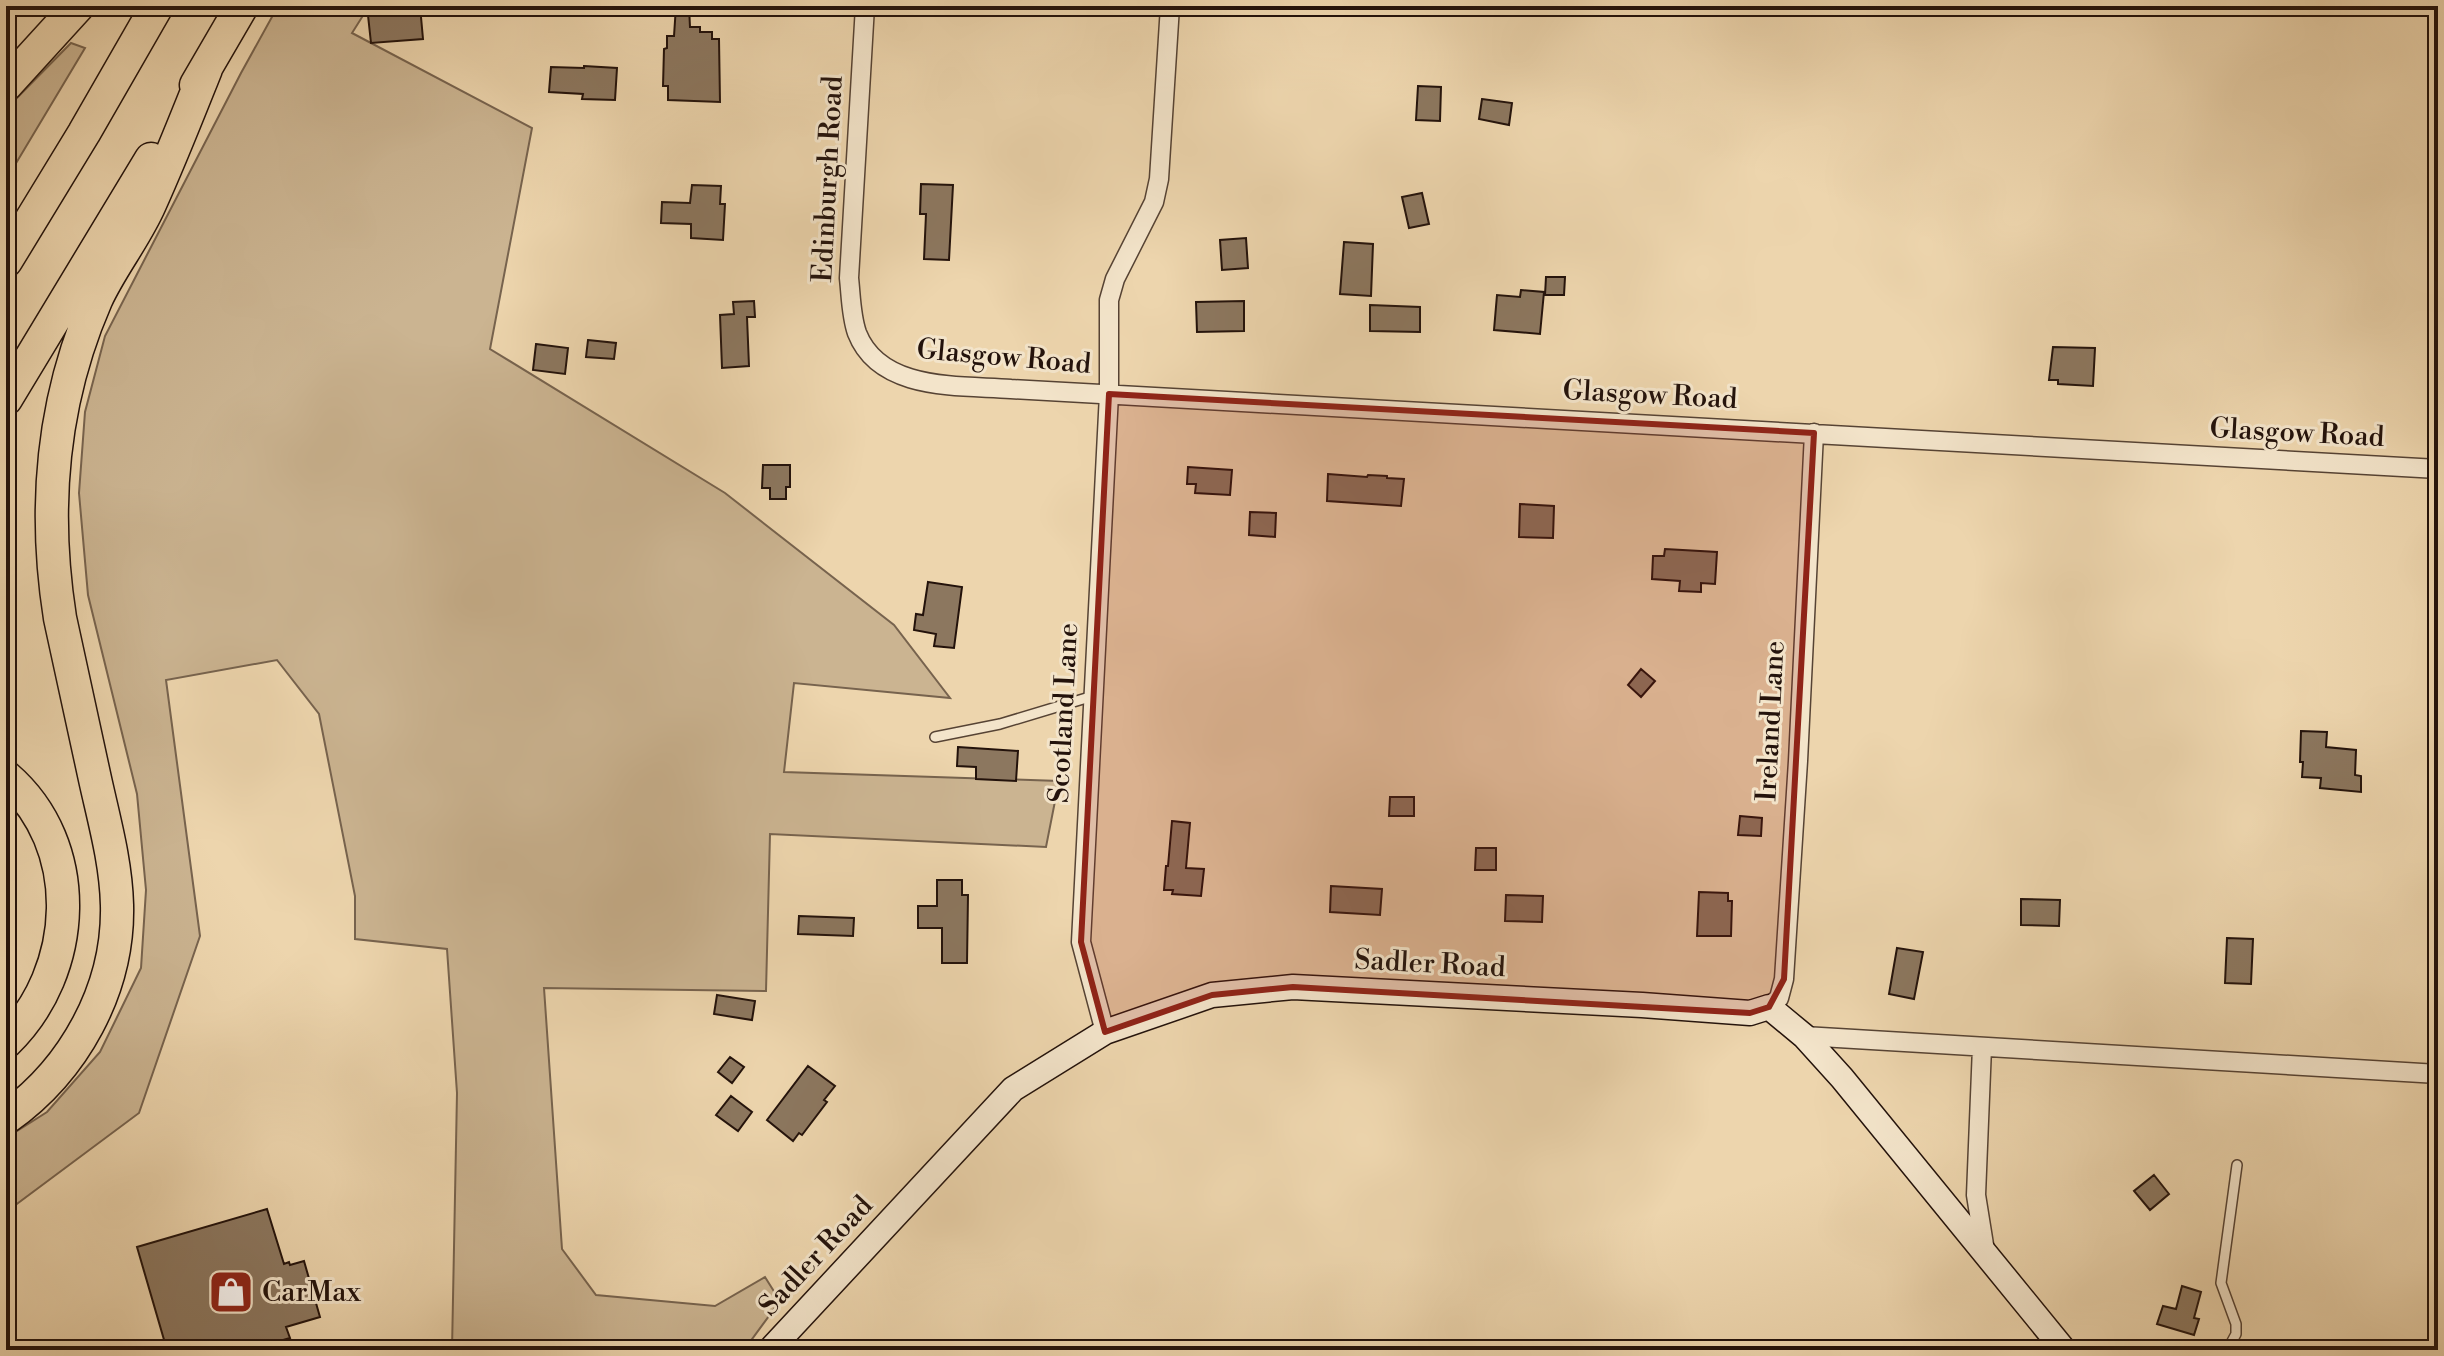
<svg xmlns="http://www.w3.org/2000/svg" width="2444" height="1356" font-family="'Libre Bodoni',serif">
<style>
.green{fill:#cbb491;stroke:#77634e;stroke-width:2}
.building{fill:#8c775f;stroke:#23120b;stroke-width:2}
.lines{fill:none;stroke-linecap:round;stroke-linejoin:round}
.lane-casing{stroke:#564334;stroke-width:12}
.street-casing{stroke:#564334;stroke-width:21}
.secondary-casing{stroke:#23120b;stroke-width:27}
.highway-casing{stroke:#23120b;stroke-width:35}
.lane{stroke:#f3e4ca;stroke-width:9}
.street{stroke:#f3e4ca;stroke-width:18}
.secondary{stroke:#f3e4ca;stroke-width:24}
.highway{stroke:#edd5ad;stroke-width:32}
.marked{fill:#8f2418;fill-opacity:0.2;stroke:#8f2418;stroke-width:6;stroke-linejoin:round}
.labels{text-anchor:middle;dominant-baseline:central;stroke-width:6;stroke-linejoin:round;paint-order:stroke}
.street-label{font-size:28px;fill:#23120b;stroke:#f3e4ca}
.poi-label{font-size:28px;fill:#23120b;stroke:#f3e4ca;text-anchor:start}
</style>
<rect width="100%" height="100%" fill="#edd5ad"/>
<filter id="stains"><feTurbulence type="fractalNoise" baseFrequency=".0025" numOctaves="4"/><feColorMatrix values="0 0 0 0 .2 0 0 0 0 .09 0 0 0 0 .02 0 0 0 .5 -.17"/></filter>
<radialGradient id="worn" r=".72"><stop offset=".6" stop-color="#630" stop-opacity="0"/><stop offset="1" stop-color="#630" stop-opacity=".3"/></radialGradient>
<path class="green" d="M278,6H369L352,33L532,128L490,349L725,493L894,625L950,698L794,683L784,772L1059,781L1046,847L770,834L766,991L544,988L562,1249L596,1295L715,1306L765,1277L780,1301L744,1350H452L457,1093L447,949L355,939V896L319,714L277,660L166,680L200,936L139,1113L6,1212V1138L47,1112L100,1052L141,968L146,890L137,794L88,595L79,493L85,412L105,336L241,73Z
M71,43L85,48L6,180V109Z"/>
<path class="building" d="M367,6H420L423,39L371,43Z
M676,6H689L690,27H700V32H712V39H719L720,102L668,100V86H663L664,49L667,48V36H674Z
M584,66L617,68L615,100L582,99L583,94L549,92L551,67L584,68Z
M1418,86L1441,87L1440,121L1416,120Z
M1482,99L1512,103L1509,125L1479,119Z
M921,184L953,185L949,260L924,259L926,214H920Z
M692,185L721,186L720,204H725L723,240L691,238V224L661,223L662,202L690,203Z
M1422,193L1429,224L1409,228L1402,197Z
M1246,238L1248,268L1222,270L1220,240Z
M1344,242L1373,244L1371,296L1340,294Z
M1546,277H1565L1564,295H1545Z
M1521,290L1544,292L1540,334L1494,330L1497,295L1520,297Z
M754,301L755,317H747L749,366L722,368L720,315L734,314L733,302Z
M1244,301V331L1197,332L1196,302Z
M1370,305L1420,307V332L1370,331Z
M588,340L616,343L614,359L586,357Z
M536,344L568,348L565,374L533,370Z
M2053,347L2095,348L2093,386L2058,384V380H2049Z
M763,465H790V487H786V499H770V488H762Z
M1188,467L1232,470L1230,495L1195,493L1196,484H1187Z
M1328,474L1367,477L1368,475L1387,476V478L1404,479L1401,506L1327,501Z
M1520,504L1554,506L1553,538L1519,537Z
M1250,512L1276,513L1275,537L1249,535Z
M1665,549L1717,552L1715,584L1701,583V592L1679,591L1680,581L1652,579L1653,556H1664Z
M928,582L962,587L954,648L934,646L936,634L914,630L916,614L923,615Z
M1641,669L1655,681L1641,697L1628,685Z
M2301,731L2327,732L2326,747L2356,750L2355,775L2361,776V792L2320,788L2321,778L2302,777L2303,762H2300Z
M958,747L1018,751L1016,781L976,779V767L957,766Z
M1390,797H1414V816H1389Z
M1740,816L1762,818L1761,836L1738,835Z
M1172,821L1190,823L1186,868L1204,869L1201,896L1172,894L1173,890H1164L1166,866H1168Z
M1476,848H1496V870H1475Z
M937,880H962V895H968L967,963H942V928H918V906H937Z
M1331,886L1382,889L1380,915L1330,912Z
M1699,892L1728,893V901H1732L1731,936H1697Z
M1506,895L1543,896L1542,922L1505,921Z
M2021,899L2060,900L2059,926L2021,925Z
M799,916L854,918L853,936L798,934Z
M2227,938L2253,939L2251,984L2225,983Z
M1897,948L1923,952L1914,999L1889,994Z
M717,995L755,1001L752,1020L714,1014Z
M730,1057L744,1067L732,1083L718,1072Z
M808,1066L835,1086L824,1100L827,1102L802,1135L799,1133L793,1141L767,1120Z
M731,1096L752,1112L738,1131L716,1115Z
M2154,1175L2169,1194L2150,1210L2134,1191Z
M267,1209L284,1264L289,1262L290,1265L304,1261L320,1317L286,1327L290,1338L249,1350H167L137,1247Z
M2182,1286L2201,1292L2194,1318L2199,1319L2194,1335L2157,1324L2163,1306L2176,1309Z"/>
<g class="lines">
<g class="lane-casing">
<path id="lane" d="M935,737L1000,724L1093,696
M2222,1350L2230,1345L2236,1334V1324L2221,1283L2237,1165"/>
</g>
<g class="street-casing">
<path id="street" d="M865,6L849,278C851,296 851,316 857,333C880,392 960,385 1011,389L2438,469
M1769,1007L1779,998L1784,979L1798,761L1814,433
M1105,1032L1081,942L1109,394V300L1115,279L1154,202L1159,179L1170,6
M1804,1036L2438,1074
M1982,1047L1976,1195L1985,1251"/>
</g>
<g class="secondary-casing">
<path id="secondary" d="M770,1350L1013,1089L1105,1032L1212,995L1293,987L1642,1005L1750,1013L1769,1007L1804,1036L1842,1078L2064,1350"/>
</g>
<g class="highway-casing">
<path id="highway" d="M6,85L78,6
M196,85L242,6
M6,261L84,133L157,6
M6,399L151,159
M6,777C85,845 79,971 6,1042
M6,1118C74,1070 119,989 117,905C116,862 104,820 95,779C83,725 72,671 60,618C43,510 52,401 96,300C111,267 135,238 150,204C170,160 188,114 206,69"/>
</g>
<use href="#lane" class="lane"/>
<use href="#street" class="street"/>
<use href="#secondary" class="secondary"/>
<use href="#highway" class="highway"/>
</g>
<path class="marked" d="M1109,394L1814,433L1784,979L1769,1007L1750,1013L1293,987L1212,995L1105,1032L1081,942Z"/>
<defs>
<g id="shop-square" transform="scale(2.3)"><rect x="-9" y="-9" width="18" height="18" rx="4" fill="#8f2418" stroke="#f3e4ca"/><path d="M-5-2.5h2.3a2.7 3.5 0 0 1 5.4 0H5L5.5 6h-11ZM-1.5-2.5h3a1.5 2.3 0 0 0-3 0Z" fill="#fff"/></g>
</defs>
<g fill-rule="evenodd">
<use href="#shop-square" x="231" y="1292"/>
</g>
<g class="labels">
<g class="street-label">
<text transform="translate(828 179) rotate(-87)">Edinburgh Road</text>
<text transform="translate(1004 357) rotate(5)">Glasgow Road</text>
<text transform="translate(1650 395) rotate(3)">Glasgow Road</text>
<text transform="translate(2297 433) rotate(3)">Glasgow Road</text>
<text transform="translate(1064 713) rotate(-87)">Scotland Lane</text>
<text transform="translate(1771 721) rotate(-87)">Ireland Lane</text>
<text transform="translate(1430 964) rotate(3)">Sadler Road</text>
<text transform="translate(816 1256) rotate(-47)">Sadler Road</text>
</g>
<g class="poi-label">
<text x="262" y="1292">CarMax</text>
</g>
</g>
<rect width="2444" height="1356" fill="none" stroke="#edd5ad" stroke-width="32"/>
<rect x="8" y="8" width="2428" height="1340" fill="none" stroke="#23120b" stroke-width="4"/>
<rect x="16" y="16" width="2412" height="1324" fill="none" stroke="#23120b" stroke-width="2"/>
<rect width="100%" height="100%" filter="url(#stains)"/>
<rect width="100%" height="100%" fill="url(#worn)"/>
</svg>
